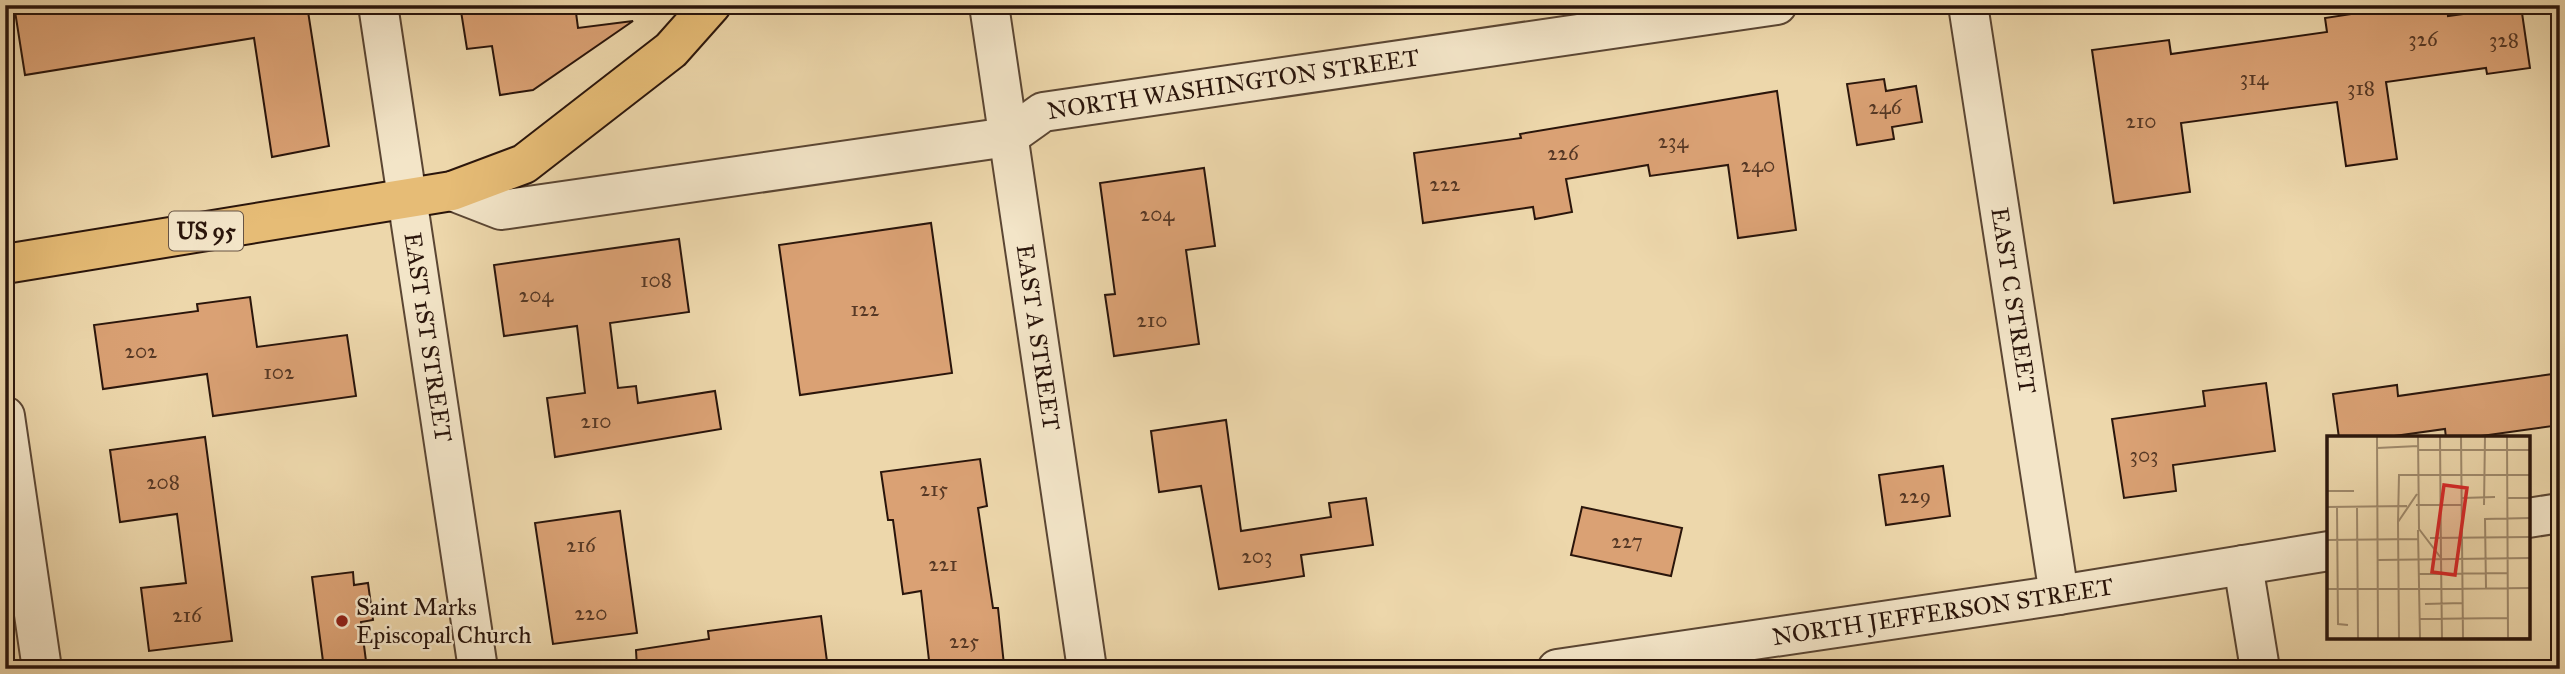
<svg xmlns="http://www.w3.org/2000/svg" width="2565" height="674" font-family="'IM FELL Great Primer',serif">
<style>
.building{fill:#daa174;stroke:#2a150b;stroke-width:2}
.lines{fill:none;stroke-linecap:round;stroke-linejoin:round}
.street-casing{stroke:#5b4633;stroke-width:42}
.highway-casing{stroke:#2a150b;stroke-width:42}
.street{stroke:#f3e5c8;stroke-width:38}
.highway{stroke:#e6bc76;stroke-width:38}
.poi-dot{fill:#8f2418;stroke:#f3e5c8;stroke-width:2.5}
.labels{text-anchor:middle;dominant-baseline:central;stroke-width:5;stroke-linejoin:round;paint-order:stroke}
.number-label{font-size:21px;fill:#563825}
.shield{fill:#f3e5c8;stroke:#665344;stroke-width:2}
.shield-label{font-size:23px;font-weight:bold;fill:#2a150b}
.street-label{font-size:24px;fill:#2a150b;stroke:#f3e5c8}
.poi-label{font-size:24px;fill:#2a150b;stroke:#f3e5c8;text-anchor:start}
.inset-road{fill:none;stroke:#9f896b;stroke-width:2}
.view{fill:#d62828;fill-opacity:0.15;stroke:#d62828;stroke-width:3.5}
.inset-edge{fill:none;stroke:#2a150b;stroke-width:3.5}
</style>
<rect width="100%" height="100%" fill="#edd7ab"/>
<filter id="stains"><feTurbulence type="fractalNoise" baseFrequency=".00286" numOctaves="4"/><feColorMatrix values="0 0 0 0 .2 0 0 0 0 .09 0 0 0 0 .02 0 0 0 .5 -.17"/></filter>
<radialGradient id="worn" r=".72"><stop offset=".6" stop-color="#630" stop-opacity="0"/><stop offset="1" stop-color="#630" stop-opacity=".3"/></radialGradient>
<path class="building" d="M14,5H307L329,146L272,157L254,38L25,75Z
M460,5H575L578,28L633,21L533,90L500,95L492,46L467,49Z
M2390,5H2447L2448,16L2521,6L2530,68L2487,74L2486,68L2386,82L2397,159L2346,166L2337,102L2181,123L2190,192L2114,203L2092,50L2169,40L2171,54L2327,32L2325,18L2391,8Z
M1884,79L1886,91L1916,86L1922,122L1892,127L1894,139L1857,145L1847,84Z
M1777,91L1796,230L1738,238L1728,165L1650,176L1648,165L1566,179L1572,212L1535,219L1533,207L1423,223L1414,153L1521,138L1520,134Z
M1204,168L1215,246L1186,250L1199,344L1114,356L1105,295L1115,294L1100,183Z
M931,223L952,373L800,395L779,245Z
M679,239L689,312L610,323L618,388L636,386L638,403L715,391L721,429L555,457L547,398L585,393L577,326L504,336L494,265Z
M250,297L257,347L347,335L356,396L213,416L207,374L103,389L94,325L198,311L197,304Z
M2560,373V425L2467,438H2446L2445,429L2380,438H2339L2333,394L2397,385L2398,396Z
M2266,383L2275,451L2173,465L2176,491L2124,498L2112,419L2205,406L2203,391Z
M1226,420L1241,531L1331,517L1329,503L1366,498L1373,545L1301,555L1304,576L1219,589L1201,486L1159,492L1151,431Z
M205,437L232,641L149,651L141,588L186,583L177,514L120,522L110,450Z
M980,459L987,506L978,508L993,608H998L1004,665L930,669L921,591L903,594L893,520H888L881,472Z
M1943,466L1950,516L1886,525L1879,475Z
M1582,507L1682,528L1671,576L1571,555Z
M620,511L637,633L553,644L535,523Z
M353,572L354,585L368,583L373,620L361,622L367,669H324L312,577Z
M821,616L828,669H637L636,650L709,639L708,631Z"/>
<g class="lines">
<g class="street-casing">
<g id="street">
<path id="s1" d="M378,5L478,669"/>
<path id="s2" d="M989,5L1087,669"/>
<path id="s3" d="M1968,5L2059,595"/>
<path id="s4" d="M452,191L501,210L1008,137L1043,112L1777,5"/>
<path d="M5,416L42,669"/>
<path d="M2528,518L2560,513"/>
<path d="M2243,565L2260,669"/>
<path id="s5" d="M1557,669L2059,595L2329,551"/>
</g>
</g>
<g class="highway-casing">
<path id="highway" d="M5,264L452,191L524,164L671,50L711,5"/>
</g>
<use href="#street" class="street"/>
<use href="#highway" class="highway"/>
</g>
<circle class="poi-dot" cx="342" cy="621" r="7"/>
<g class="labels">
<g class="number-label">
<text x="2423" y="39">326</text>
<text x="2504" y="40">328</text>
<text x="2254" y="78">314</text>
<text x="2361" y="88">318</text>
<text x="1885" y="107">246</text>
<text x="2141" y="121">210</text>
<text x="1673" y="141">234</text>
<text x="1563" y="153">226</text>
<text x="1758" y="165">240</text>
<text x="1445" y="184">222</text>
<text x="1157" y="214">204</text>
<text x="656" y="280">108</text>
<text x="536" y="295">204</text>
<text x="865" y="309">122</text>
<text x="1152" y="320">210</text>
<text x="141" y="351">202</text>
<text x="279" y="372">102</text>
<text x="596" y="421">210</text>
<text x="2144" y="455">303</text>
<text x="163" y="482">208</text>
<text x="934" y="489">215</text>
<text x="1915" y="496">229</text>
<text x="1627" y="541">227</text>
<text x="581" y="545">216</text>
<text x="1257" y="556">203</text>
<text x="943" y="564">221</text>
<text x="591" y="613">220</text>
<text x="187" y="615">216</text>
<text x="964" y="641">225</text>
</g>
<rect class="shield" x="169" y="211.5" width="74" height="39" rx="5"/>
<g class="shield-label">
<text x="206" y="231">US 95</text>
</g>
<g class="street-label">
<text stroke="none"><textPath href="#s4" startOffset="800">NORTH WASHINGTON STREET</textPath></text>
<text stroke="none"><textPath href="#s3" startOffset="299">EAST C STREET</textPath></text>
<text stroke="none"><textPath href="#s1" startOffset="336">EAST 1ST STREET</textPath></text>
<text stroke="none"><textPath href="#s2" startOffset="336">EAST A STREET</textPath></text>
<text stroke="none"><textPath href="#s5" startOffset="390">NORTH JEFFERSON STREET</textPath></text>
</g>
<g class="poi-label">
<text x="356" y="607">Saint Marks<tspan x="356" dy="28">Episcopal Church</tspan></text>
</g>
</g>
<g transform="translate(2327 436)">
<rect width="203" height="203" fill="#edd7ab"/>
<path class="inset-road" d="M50,0L51,203M91,0L92,93L114,122L115,203M113,0L114,122M134,0L136,203M180,0L181,202M50,12L91,10M91,14H203M0,55H27M135,62L168,61M180,62H203M89,69H135M157,69L158,0M30,70L31,203M0,71L80,70M10,71L11,188L21,189M71,86L72,39H203M91,94L93,203M103,102L203,101M0,104L91,103M51,124L203,122M92,138L180,137M159,152L158,83L203,82M0,153H114M114,153L203,152M98,168L135,167M93,183L181,182M72,203L71,86L90,58M115,203L203,202"/>
<path class="view" d="M117,49L140,52L128,139L105,136Z"/>
<rect width="203" height="203" class="inset-edge"/>
</g>
<rect width="2565" height="674" fill="none" stroke="#edd7ab" stroke-width="28"/>
<rect x="7" y="7" width="2551" height="660" fill="none" stroke="#2a150b" stroke-width="3.5"/>
<rect x="14" y="14" width="2537" height="646" fill="none" stroke="#2a150b" stroke-width="2"/>
<rect width="100%" height="100%" filter="url(#stains)"/>
<rect width="100%" height="100%" fill="url(#worn)"/>
</svg>
